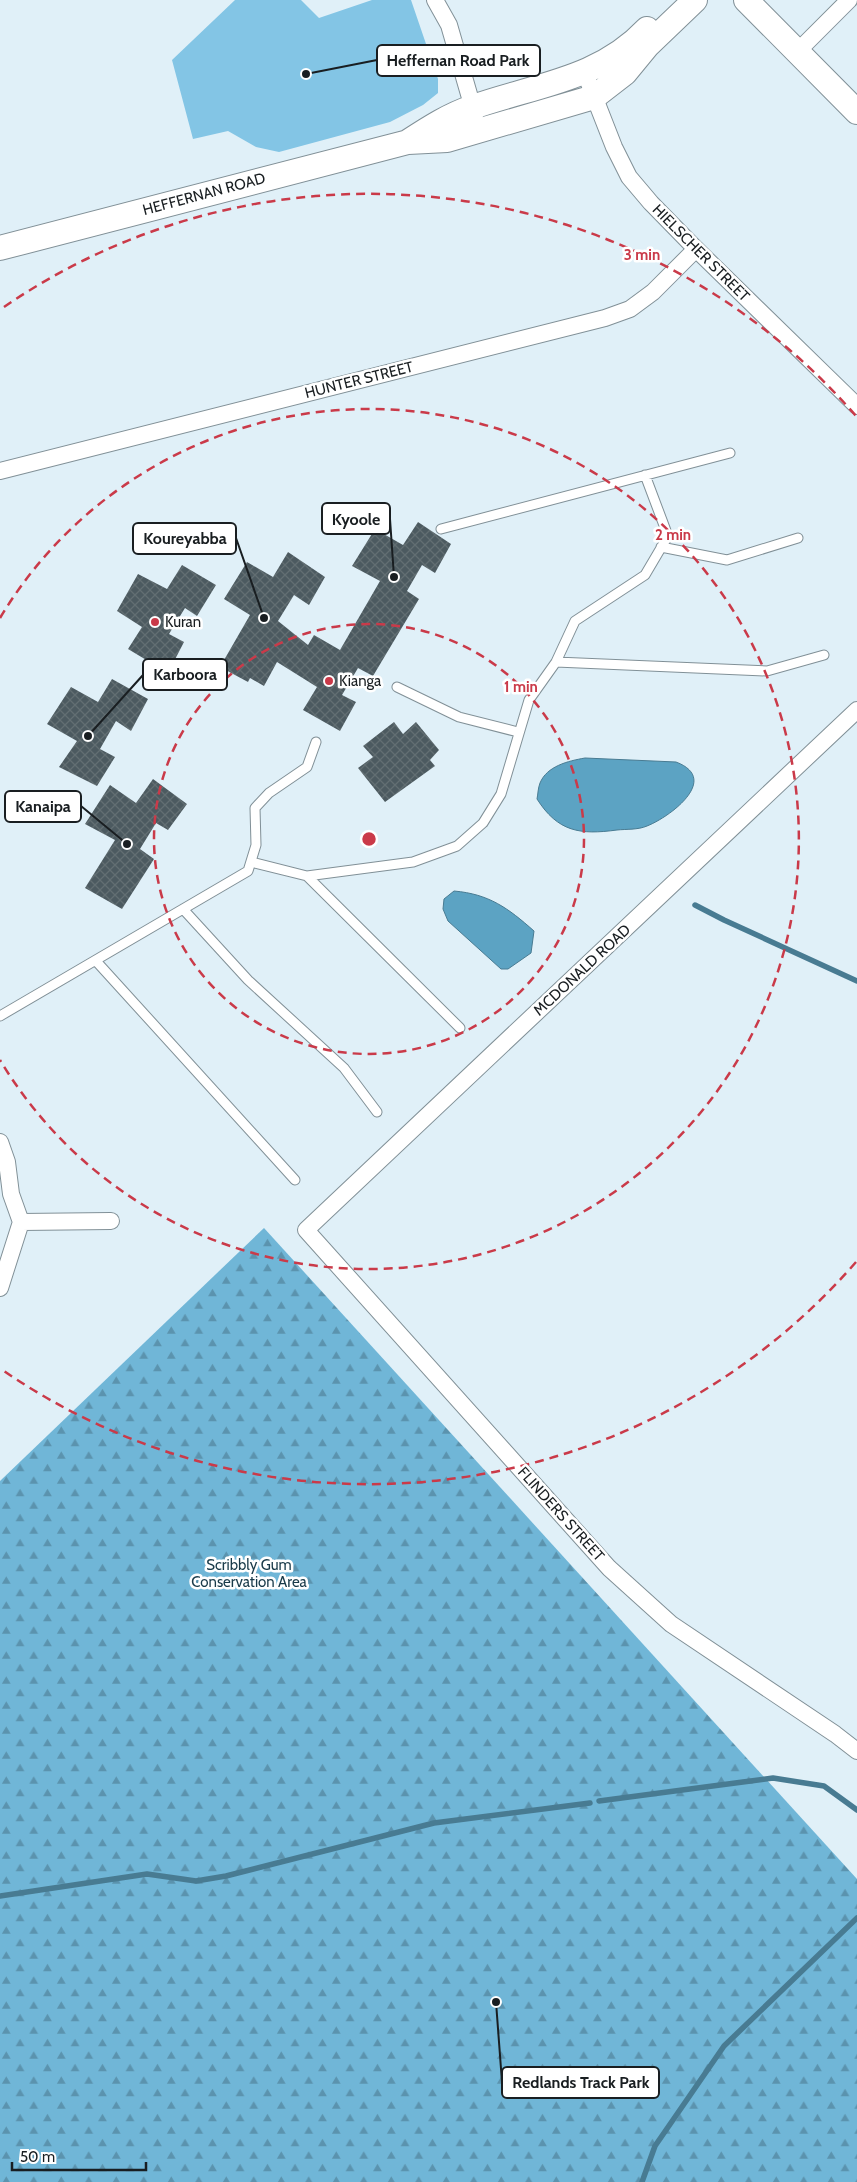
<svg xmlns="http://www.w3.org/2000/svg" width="857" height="2182" font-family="Cabin,sans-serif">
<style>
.forest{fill:url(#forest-firs)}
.green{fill:#83c5e5}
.water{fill:#5ca3c3;stroke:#487b92}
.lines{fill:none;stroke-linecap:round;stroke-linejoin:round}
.stream{stroke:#487b92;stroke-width:5.5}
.building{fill:url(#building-cross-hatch)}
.lane-casing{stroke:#819097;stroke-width:11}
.street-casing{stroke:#819097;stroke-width:18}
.secondary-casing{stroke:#819097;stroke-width:26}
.lane{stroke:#fff;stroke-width:9}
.street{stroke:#fff;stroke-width:16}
.secondary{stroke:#fff;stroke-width:24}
.ring{fill:none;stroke:#ca3a49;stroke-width:2.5;stroke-dasharray:9 6}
.poi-dot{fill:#ca3a49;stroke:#fff;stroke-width:2}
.labels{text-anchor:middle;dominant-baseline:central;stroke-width:5;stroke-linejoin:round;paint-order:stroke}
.street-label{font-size:15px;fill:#191e21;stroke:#fff}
.poi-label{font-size:15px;fill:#191e21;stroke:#fff;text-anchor:start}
.park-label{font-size:15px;fill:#193a49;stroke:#fff}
.centre{fill:#ca3a49;stroke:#fff;stroke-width:2.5}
.ring-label{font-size:15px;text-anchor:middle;font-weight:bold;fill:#ca3a49;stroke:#fff;stroke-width:5;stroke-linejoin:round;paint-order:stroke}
.leader{fill:none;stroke:#191e21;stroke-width:2}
.callout-dot{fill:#191e21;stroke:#fff;stroke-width:2}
.callout{fill:#fff;stroke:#191e21;stroke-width:2}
.callout-label{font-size:16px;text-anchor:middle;font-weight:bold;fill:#191e21}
</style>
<defs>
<pattern id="forest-firs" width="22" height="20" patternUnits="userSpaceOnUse" patternTransform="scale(1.25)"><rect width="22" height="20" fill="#70b6d7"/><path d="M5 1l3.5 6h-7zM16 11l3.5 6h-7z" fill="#5b93ae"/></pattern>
<pattern id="building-cross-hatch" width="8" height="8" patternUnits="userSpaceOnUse" patternTransform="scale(1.25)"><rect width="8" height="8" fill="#4c5a60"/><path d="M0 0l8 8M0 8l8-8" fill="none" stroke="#626e72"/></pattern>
</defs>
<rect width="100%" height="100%" fill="#e0f0f8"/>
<path class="forest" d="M264,1228L857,1879V2182H0V1481Z"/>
<path class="green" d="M235,0H301L319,18L372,0H411L438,79V93L423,105L390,122L279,152L256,147L228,131L193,139L172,60Z"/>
<path class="water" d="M585,758L676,762C721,779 670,817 647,826C638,830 626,829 617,830C580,835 558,832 537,799C538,794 538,788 540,783C547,766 568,761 585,758Z
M454,891C489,894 508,908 534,931L531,953L508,969H501L448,921L443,909L444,899Z"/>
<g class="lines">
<path class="stream" d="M695,905L724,920L857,981
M599,1801L773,1778L824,1786L857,1810
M0,1896L147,1874L196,1881L226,1876L434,1823L590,1803
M642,2182L655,2146L724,2046L857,1918"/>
</g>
<path class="building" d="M418,522L451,544L435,573L422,565L407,591L419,599L373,676L358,668L342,695L356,702L340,731L303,710L317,687L277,662L264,686L250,678L248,682L220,667L250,615L224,599L247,562L273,577L288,552L325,577L309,605L294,595L278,621L308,645L314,635L340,650L380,581L352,566L375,529L403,545Z
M182,565L216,585L197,616L185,608L169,634L184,642L168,673L128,649L142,627L117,611L138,574L167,589Z
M112,679L148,699L131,731L116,721L100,749L115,757L97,786L59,767L77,741L47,724L71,687L98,702Z
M394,722L403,734L416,722L439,750L430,760L435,766L385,802L358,768L373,757L363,746Z
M153,779L187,804L168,830L156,823L140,849L154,859L122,909L85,888L115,840L85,824L110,785L136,803Z"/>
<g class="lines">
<g class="lane-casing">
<path id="lane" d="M441,529L730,453
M661,547L727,560L798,538
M556,662L767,671L824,655
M397,687L459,717L518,732
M251,862L307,876L460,1028
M307,876L413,862L457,846L483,823L501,794L529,700L556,662L575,621L645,575L668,536L645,475
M183,909L248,980L344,1068L377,1112
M96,961L295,1180
M0,1016L248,871L256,845L255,808L269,793L307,767L316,742"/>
</g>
<g class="street-casing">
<path id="street" d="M435,0L449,25L475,115
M797,52L849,0
M585,73L614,147L629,177L651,203L696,249L857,406
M0,471L605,318L630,309L653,292L696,249
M857,710L306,1230L609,1568L671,1624L835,1734L857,1751
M0,1142L7,1162L11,1194L21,1222L0,1288
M21,1222L111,1221"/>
</g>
<g class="secondary-casing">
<path id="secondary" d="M746,0L857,112
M409,141C429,128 449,115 473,107C535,85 599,80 647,29
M0,248L408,142L447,140L594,97L625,73L648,45L695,0"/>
</g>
<use href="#lane" class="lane"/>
<use href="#street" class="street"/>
<use href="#secondary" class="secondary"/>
</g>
<g class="ring">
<circle cx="369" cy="839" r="215"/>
<path d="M0 618A430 430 0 1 1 0 1060"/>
<path d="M856 1262A645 645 0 0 1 4 1371M4 307A645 645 0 0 1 856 416"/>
</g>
<g class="poi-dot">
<circle cx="155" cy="622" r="5"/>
<circle cx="329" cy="681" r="5"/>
</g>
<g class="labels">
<g class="street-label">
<text transform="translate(204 194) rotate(-15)">HEFFERNAN ROAD</text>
<text transform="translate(701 253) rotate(45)">HIELSCHER STREET</text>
<text transform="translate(359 380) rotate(-14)">HUNTER STREET</text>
<text transform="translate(582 970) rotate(-43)">MCDONALD ROAD</text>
<text transform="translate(561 1514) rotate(48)">FLINDERS STREET</text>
</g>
<g class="poi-label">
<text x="165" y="622">Kuran</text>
<text x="339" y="681">Kianga</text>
</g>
<g class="park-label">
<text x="249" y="1565">Scribbly Gum<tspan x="249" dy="17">Conservation Area</tspan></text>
</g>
</g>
<circle cx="369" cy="839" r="8" class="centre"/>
<g class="ring-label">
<text x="642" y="260">3 min</text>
<text x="673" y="540">2 min</text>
<text x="521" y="692">1 min</text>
</g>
<path class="leader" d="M306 74L377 60M394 577L390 519M264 618L236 538M88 736L143 675M127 844L81 806M496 2002L502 2082"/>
<g class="callout-dot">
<circle cx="306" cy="74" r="5"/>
<circle cx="394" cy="577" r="5"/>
<circle cx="264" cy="618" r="5"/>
<circle cx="88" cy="736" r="5"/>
<circle cx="127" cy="844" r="5"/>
<circle cx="496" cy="2002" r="5"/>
</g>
<g class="callout">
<rect x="377" y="45" width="163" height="31" rx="5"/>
<rect x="322" y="503" width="68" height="31" rx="5"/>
<rect x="133" y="523" width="103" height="31" rx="5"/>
<rect x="143" y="659" width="84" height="31" rx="5"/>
<rect x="5" y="791" width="76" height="31" rx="5"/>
<rect x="502" y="2067" width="157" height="31" rx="5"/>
</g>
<g class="callout-label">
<text x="458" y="66">Heffernan Road Park</text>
<text x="356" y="525">Kyoole</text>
<text x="185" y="544">Koureyabba</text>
<text x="185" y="680">Karboora</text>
<text x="43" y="812">Kanaipa</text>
<text x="581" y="2088">Redlands Track Park</text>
</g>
<path d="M12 2162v8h134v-8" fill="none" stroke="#191e21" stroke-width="2.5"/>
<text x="20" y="2162" font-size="15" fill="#191e21" stroke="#ffffff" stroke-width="4" paint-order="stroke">50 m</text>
</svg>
